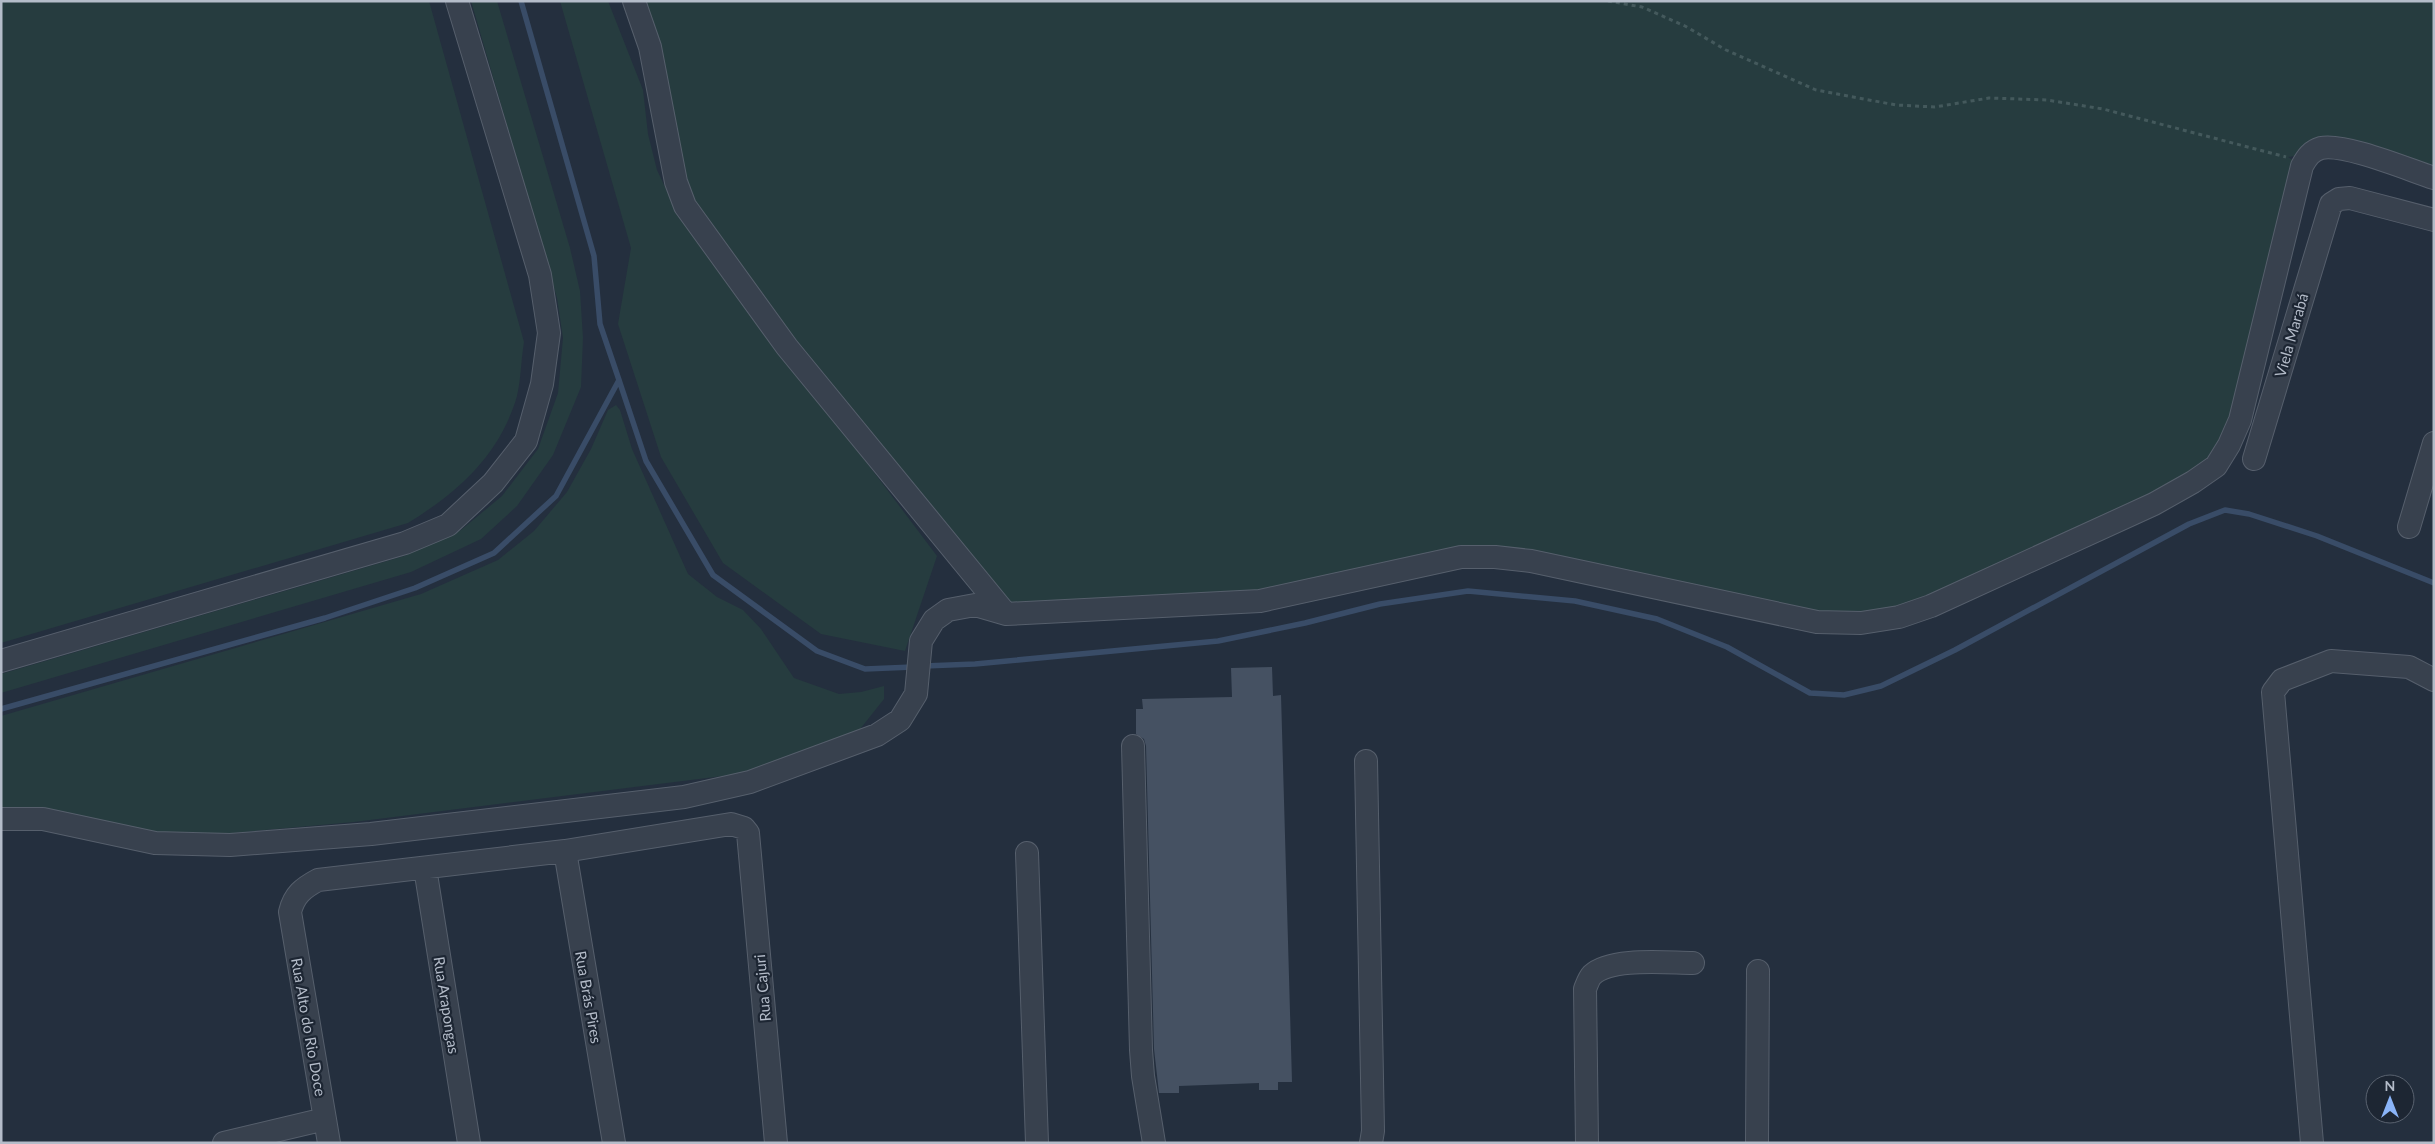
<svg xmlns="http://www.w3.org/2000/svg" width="2435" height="1144" font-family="Lato,sans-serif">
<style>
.green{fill:#263c3f}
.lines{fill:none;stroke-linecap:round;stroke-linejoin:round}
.stream{stroke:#394c67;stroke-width:5.5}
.building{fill:#455162}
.minor-casing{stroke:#565f6c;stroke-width:24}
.path{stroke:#44595c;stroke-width:3;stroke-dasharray:4 4;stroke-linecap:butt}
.minor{stroke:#38414e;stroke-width:22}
.labels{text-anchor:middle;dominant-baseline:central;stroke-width:4.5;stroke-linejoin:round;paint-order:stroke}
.street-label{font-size:15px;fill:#b4bcc9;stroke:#1d2633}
</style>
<rect width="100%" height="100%" fill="#242f3e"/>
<path class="green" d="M1,1H429L524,342C521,360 521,379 517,396C500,455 458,492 408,523L1,643Z
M471,1H497L570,248L580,291L583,338L581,387L553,455L517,506L481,539L411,572L1,693V674L404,556L461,530L502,496L538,449L558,393L563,338L557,298Z
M560,1H608L643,90L648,134L657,170L675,208L937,556L905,651L821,634L723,563L661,457L618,324L631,248Z
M634,1H2434V178L2343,149L2288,157L2302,166L2229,445L2154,504L1861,623L1495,557L1260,601L1006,614L685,206Z
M616,405L620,410L632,449L688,574L717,597L743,610L761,629L794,678L839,694L861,692L884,686V699L857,733L739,774L354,822L233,833L169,835L30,809L1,808V716L421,594L498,560L534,531L567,492L591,449L608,410Z"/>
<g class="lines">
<path class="stream" d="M521,1L594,256L600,324L619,380L646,461L713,575L817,651L865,669L913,667
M924,666L975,664L1218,641L1305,623L1380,604L1468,591L1575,601L1657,619L1727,647L1810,693L1844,695L1881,686L1955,650L2189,524L2225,510L2249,514L2317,536L2434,583
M1,709L325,618L415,588L494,553L556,496L619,380"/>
</g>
<path class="building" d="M1272,667L1273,696L1281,695L1292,1082H1278V1090H1259V1083L1179,1086V1093H1159L1154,1049L1146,746L1144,739L1136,734V709H1143L1142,699L1232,697L1231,668Z"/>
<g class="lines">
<g class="minor-casing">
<path id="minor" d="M634,1L650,47L676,182L685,206L787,347L1006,614
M2254,459L2331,204L2339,199L2350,198L2434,220
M2409,527L2434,443
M1,661L405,543L448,525L493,483L526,441L542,384L549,333L540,275L457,1
M1133,746L1141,1050L1143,1076L1154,1143
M1366,761L1373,1131L1371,1143
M1,819H43L155,843L230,845L371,834L684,797L750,782L877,735L900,720L916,694L921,641L934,620L948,610L975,605L1006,614L1260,601L1461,557H1495L1531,561L1817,622L1861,623L1899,617L1931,606L2154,504L2193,482L2216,466L2229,445L2240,420L2302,166C2307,157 2311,151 2321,148C2345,143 2409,170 2434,178
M565,851L614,1143
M1027,853L1037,1143
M425,868L469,1143
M224,1143L325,1119
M329,1143L290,912C294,895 303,888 318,880L565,851L731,824L744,828L748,833L776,1143
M1587,1143L1585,989C1587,984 1589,978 1592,975C1611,957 1667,963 1693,963
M1757,1143L1758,971
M2312,1143L2273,692L2282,680L2331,661L2409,667L2434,680"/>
</g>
<path class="path" d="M1608,1L1642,7L1685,26L1726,50L1816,90L1896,105L1935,107L1989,98L2047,100L2103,109L2286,157"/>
<use href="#minor" class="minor"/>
</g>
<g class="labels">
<g class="street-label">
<text transform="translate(2291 335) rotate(-74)">Viela Marabá</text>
<text transform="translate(762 988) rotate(-95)">Rua Cajuri</text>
<text transform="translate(589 997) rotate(80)">Rua Brás Pires</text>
<text transform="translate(447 1005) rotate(81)">Rua Arapongas</text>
<text transform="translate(309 1027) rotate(80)">Rua Alto do Rio Doce</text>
</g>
</g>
<rect width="2435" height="1144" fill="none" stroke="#b4bcc9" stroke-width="5"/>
<g transform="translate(2390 1099)"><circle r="24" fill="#1d2633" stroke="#59626f"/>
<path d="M0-4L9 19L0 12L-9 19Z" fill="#8ab4f8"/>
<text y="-8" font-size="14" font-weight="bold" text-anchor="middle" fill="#b4bcc9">N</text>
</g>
</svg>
